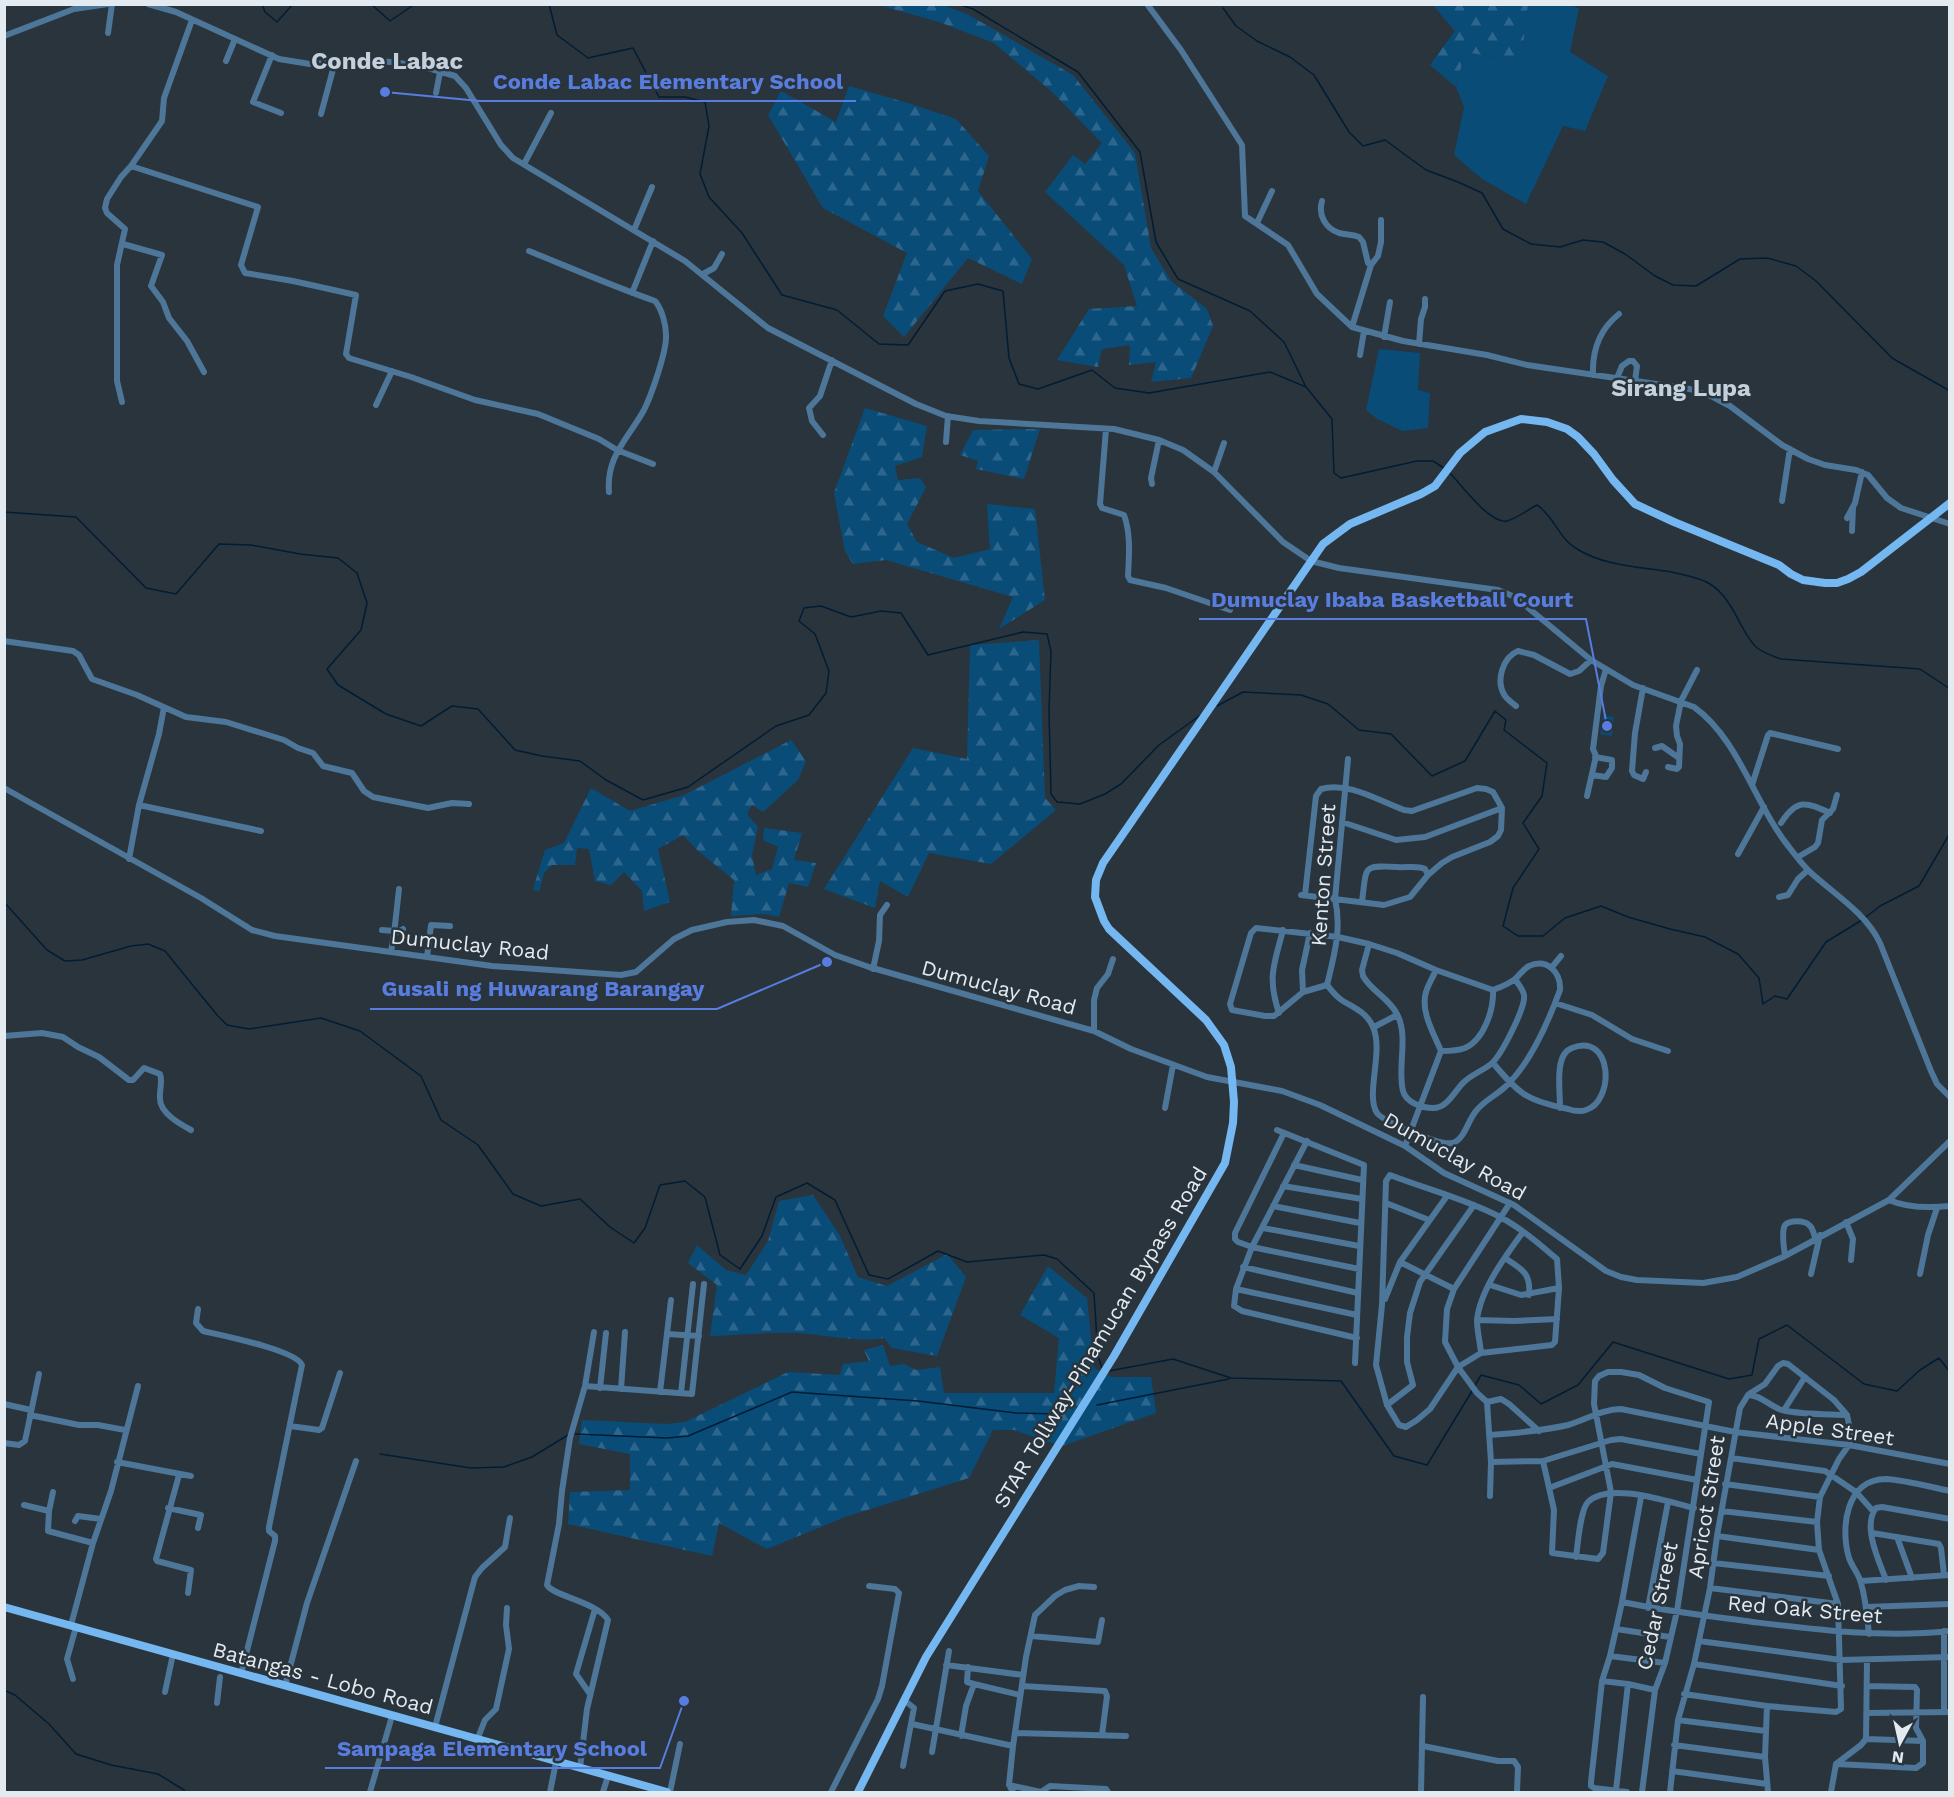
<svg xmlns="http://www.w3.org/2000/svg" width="1954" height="1797" font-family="'Work Sans',sans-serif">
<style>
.grass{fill:#094c78}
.forest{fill:url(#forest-firs)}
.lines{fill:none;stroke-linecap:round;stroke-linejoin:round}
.stream{stroke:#001d35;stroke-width:1.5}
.minor{stroke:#4d7699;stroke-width:6}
.major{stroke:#74b7f1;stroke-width:8}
.labels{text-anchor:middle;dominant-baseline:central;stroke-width:5;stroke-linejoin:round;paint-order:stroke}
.street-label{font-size:21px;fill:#e3eaf0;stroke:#2a343c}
.quarter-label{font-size:24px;font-weight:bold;fill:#c4d1dc;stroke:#2a343c}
.leader{fill:none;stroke:#587ddf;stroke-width:2}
.callout-dot{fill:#587ddf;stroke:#2a343c;stroke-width:2}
.callout-label{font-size:22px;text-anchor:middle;font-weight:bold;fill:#587ddf;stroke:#2a343c;stroke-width:5;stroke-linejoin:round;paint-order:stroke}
</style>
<defs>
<pattern id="forest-firs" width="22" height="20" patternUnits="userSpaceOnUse" patternTransform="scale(1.5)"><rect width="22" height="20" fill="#094c78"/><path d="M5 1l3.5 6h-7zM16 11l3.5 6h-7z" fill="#2d668c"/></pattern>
</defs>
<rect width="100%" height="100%" fill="#2a343c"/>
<path class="grass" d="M1528,5H1569L1579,8L1570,52L1608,76L1585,131L1563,126L1526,204L1482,179L1454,155L1464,107L1456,87L1465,52L1521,62Z
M1379,349L1420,353L1418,390L1430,393L1428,428L1403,431L1377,419L1366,410Z
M1603,715L1614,717L1612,736L1600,734Z"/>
<path class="forest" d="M879,5H943L967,14L1073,75L1135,153L1151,248L1171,281L1207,309L1213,326L1191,378L1151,382L1156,362L1129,365L1130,345L1102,349L1098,367L1057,360L1089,309L1137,306L1124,265L1045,192L1073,155L1085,164L1102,143L1052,92L994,43L939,22Z
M1433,5H1528L1521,62L1465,52L1456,87L1430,65L1455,31Z
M849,86L908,103L956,119L989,156L978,191L1032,259L1022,284L968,258L904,337L883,316L907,253L823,208L768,115L781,91L836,122Z
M865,408L927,426L922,457L895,466L898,480L920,478L926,487L907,524L917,542L954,558L990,549L987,504L1035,509L1045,600L999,629L1013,597L886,560L853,564L845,551L834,493Z
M1040,429L1024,479L976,469L978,461L960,455L973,430Z
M1039,640L1045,798L1056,810L991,864L929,853L908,897L880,881L875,908L824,889L913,748L967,759L970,645Z
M791,740L806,761L798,780L763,812L752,805L747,814L758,827L752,855L756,875L772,869L778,847L763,840L764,828L802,833L794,860L816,863L808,887L789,883L779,917L765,914L731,916L734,880L698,851L683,835L658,849L670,902L644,911L642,891L624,872L611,885L595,881L589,849L577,848L575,865H552L544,873L539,892L533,889L545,850L564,843L591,788L630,811L684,795Z
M813,1195L839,1234L858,1277L887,1286L947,1254L966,1277L937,1356L892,1348L884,1338C855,1343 825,1334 795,1333C767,1332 738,1335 710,1336L717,1285L688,1263L697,1245L726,1270L746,1275L768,1241L779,1201Z
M1048,1266L1087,1298L1094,1368L1111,1377H1151L1156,1413L1062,1446L1014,1430H993L969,1478L845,1517L767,1549L719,1523L712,1556L568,1524L570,1492L630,1490V1454L579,1444L582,1420L666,1424L685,1422L788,1372L840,1375L843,1364L869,1361L864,1350L883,1345L890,1366L904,1364L916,1370L940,1367L944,1393H1054L1059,1338L1020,1315Z"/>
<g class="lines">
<path class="stream" d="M262,4L265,12L277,22L293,4
M371,4L390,21L415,4
M549,4L557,35L588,58L633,48L659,97H685L705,102L709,126L700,174L709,197L742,233L782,295L837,310L879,344L908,345L945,291L978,284L1003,291L1009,358L1019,384L1038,389L1092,370L1115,388L1149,393L1270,372L1306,387L1332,419L1334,473L1341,478L1417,461H1433L1444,468
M958,4L973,9L1078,72L1140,152L1156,242L1178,279L1250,311L1284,342L1306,387
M1223,8L1236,26L1257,41L1290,57L1314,75L1349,132L1363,146L1385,140L1426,170L1458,182L1482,193L1503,229L1531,244L1560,247L1583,240L1603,242L1625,254L1655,276L1673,285L1696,286L1740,259L1767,258L1796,266L1816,281L1892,358L1950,391
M1450,473C1462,486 1490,524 1507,521C1518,518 1527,510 1537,505C1554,516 1559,539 1577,549C1604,566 1641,567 1671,572C1683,575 1699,577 1710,584C1734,599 1739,630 1756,647C1763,653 1772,656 1781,659L1920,669L1950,689
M4,512L76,517L146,588L176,594L219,544L251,545L300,554L338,558L357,573L367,603L361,630L327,669L338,685L386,714L421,726L452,706L478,709L515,750L542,756L580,761L606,780L643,800L688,787L776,726L809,715L826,693L829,671L815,634L799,621L804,608L821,606L851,617L881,611L901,613L928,655L1023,632L1047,634L1051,651L1049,711L1051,794L1057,802L1080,804L1105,794L1121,784L1159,745L1202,714
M1217,706L1243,692L1301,695L1328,704L1359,730L1391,734L1432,776L1465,761L1495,711L1506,720L1504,730L1547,763L1542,796L1523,823L1539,849L1513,888L1503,926L1518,936H1543L1565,918L1601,906L1628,917L1670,929L1705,937L1738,954L1759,978L1763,1004L1775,996L1787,999L1826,942L1862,920
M4,902L47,950L65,961L82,960L131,946L148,944L165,951L217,1015L227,1025L249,1029L321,1018L360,1031L421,1076L441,1120L478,1145L513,1194L541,1206L580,1199L610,1227L634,1243L645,1228L660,1185L685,1181L705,1197L720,1255L740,1269L762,1236L776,1197L807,1183L835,1200L869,1275L888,1279L938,1251L967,1262L1044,1255L1057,1259L1094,1293L1098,1356L1102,1368
M1866,917L1880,906L1919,886L1950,833
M1109,1371L1173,1359L1231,1378L1341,1381L1394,1456L1427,1465L1472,1391
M1474,1387L1481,1375L1519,1385L1541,1404L1578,1385L1613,1342L1729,1379L1752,1375L1759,1339L1787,1325L1864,1384L1897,1391L1920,1370L1939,1358L1950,1372
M1097,1405L1229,1379
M575,1434L667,1438L688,1436L792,1392L918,1401L1016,1413L1061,1414
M380,1454L471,1468L504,1467L532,1457L568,1435
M4,1690L15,1695L49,1724L76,1754L111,1765L158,1774L184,1790L185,1792"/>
<path class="minor" d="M148,4L176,12L279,59L310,64L351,61L394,62L428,68L455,76L466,88L501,145L513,158L685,261L768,328L916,404L946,416L979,421L1114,429L1159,440L1183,450L1214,472L1283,542L1311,561L1339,568L1498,590L1515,597L1591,660L1633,685L1694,707C1739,739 1755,805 1789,847C1795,855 1802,864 1810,872C1834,894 1866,913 1880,943L1931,1071L1937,1084L1950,1097
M1147,4L1181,50L1242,145L1245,216L1288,245L1317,294L1352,327L1403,341L1487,355L1527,365L1690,389L1713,397L1730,406L1782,445L1808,459L1825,465L1856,470L1868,475L1887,498L1901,508L1950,524
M108,33L112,4
M4,36L74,9L108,4
M272,55L253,102L281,113
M226,61L235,39
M436,93L440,72
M321,114L335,62
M524,164L551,113
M131,166L258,207L241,265L245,273L293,281L356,295L346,354L349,358L411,377L475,400L538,414L599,439L617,450L653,464
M1322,201C1318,215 1325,228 1339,233C1346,235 1352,234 1359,237L1363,242L1368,263L1371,265
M1257,223L1272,191
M634,230L652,187
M123,244L162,255L151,286L163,302L169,318L187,341L204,372
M529,251C571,268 612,286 655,301C662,309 666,325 666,335C667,351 651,396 644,410C628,439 606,456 609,492
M703,274L714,268L722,254
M632,293L653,241
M1352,327L1371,265L1378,256L1381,242V220
M1384,337L1390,302
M1419,344L1421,319L1425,307V299
M1360,355L1364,331
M1593,375C1592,350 1600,329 1619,314
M1617,378L1622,366L1629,361H1633L1637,366L1635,381
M122,402L117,381V265L125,229L107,213L105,208L107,199L121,177L131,166L162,121L164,98L192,20
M376,405L392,371
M1106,429L1100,504L1102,508L1124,515C1131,534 1129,556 1128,576L1130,580L1166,588L1230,610
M823,435L812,421L809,408L820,396L832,360
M946,442L948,416
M1214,472L1224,443
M1152,484L1151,478L1159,440
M1782,501L1790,449
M1847,518L1855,503L1862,472
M1852,531L1853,507
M4,641L73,651L79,655L92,679L137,695L186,717L226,722L284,740L298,748L313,753L323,766L352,773L364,791L373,797L428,808L452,803L469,804
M1643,688L1635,733L1632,771L1634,775L1643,779L1646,772
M1516,706C1512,703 1508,700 1505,696C1495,681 1503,657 1518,651L1534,655L1570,674L1579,671L1591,660
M1655,748L1662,746L1679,758
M1668,767L1677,769L1679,767L1680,744L1677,736L1676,726L1681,701L1697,670
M1592,775L1606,777L1612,768V760L1595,757
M1752,785L1768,735L1770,733L1838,749
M4,788L201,898L252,930L275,936L492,966L621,975L636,972L674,939L692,930L727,922L754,920L783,926L835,955L869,967L1094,1031L1131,1049L1207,1077L1282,1091L1320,1105L1405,1146L1444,1173L1514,1205L1606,1271L1621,1277L1637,1280L1703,1283L1737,1277L1783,1257L1889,1200L1950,1141
M1587,796L1596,756L1593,749L1601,686L1606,669
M139,805L261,831
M1342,822L1396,840L1425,837L1502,808
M1781,823C1797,798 1806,802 1830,813
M1738,854L1764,807
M1798,857L1815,847L1818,843L1822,820L1833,809L1837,795
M129,859L139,805L159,734L164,707
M1301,895L1384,905L1410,897L1428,875L1442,863L1452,857L1490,842L1498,836L1501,830L1502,808L1493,792L1486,789L1477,788L1412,811L1404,810C1379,801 1348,781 1321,789L1316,796L1305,895
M1779,897L1788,895L1798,879L1808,870
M1362,901C1367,867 1361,865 1397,867C1407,868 1417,865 1425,869L1428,875
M1256,928L1338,937L1369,944L1397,953L1436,970L1493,990C1501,987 1509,984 1515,979C1520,975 1523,969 1529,966C1547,958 1561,972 1560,990C1549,1020 1532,1059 1510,1082C1500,1094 1485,1099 1476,1111C1468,1120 1464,1141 1452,1143C1441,1146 1384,1122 1377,1113C1365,1095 1384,1051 1373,1027C1367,1013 1355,1008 1343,1001C1336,997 1332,991 1327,985L1303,992L1274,1016H1265L1232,1010L1230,1004L1251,933Z
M382,930L394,931
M394,934L399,889
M1369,944L1362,970L1363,976C1371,991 1389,998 1397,1014C1409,1037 1397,1067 1403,1091C1406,1103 1423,1108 1433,1108C1448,1108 1455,1090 1464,1082C1471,1075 1482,1071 1491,1064C1501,1056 1526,1007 1524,995C1523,989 1518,984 1515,979
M391,952L394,934L403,929
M427,957L431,925L450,926
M1552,967L1561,956
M873,969L879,941L880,915L887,905
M1436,970C1433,977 1428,985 1426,992C1420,1011 1434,1034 1441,1051
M1327,985C1334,956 1342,929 1335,899L1348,759
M1303,992L1302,970L1310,933
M1555,1003L1592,1015L1632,1039L1668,1051
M1279,1013C1267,977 1274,965 1283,930
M1374,1027L1397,1015
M1094,1031V1000L1097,988L1108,974L1113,959
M4,1036L42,1033L63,1037L78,1047L99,1057L129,1080H133L144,1068L160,1074C163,1082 159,1090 160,1099C160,1113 180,1124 191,1130
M1441,1051C1450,1051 1457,1051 1465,1048C1484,1040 1494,1009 1493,990
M1493,1063C1519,1094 1527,1101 1568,1109C1574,1111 1580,1112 1586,1110C1615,1101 1613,1032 1572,1048C1564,1051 1561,1059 1560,1067C1558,1080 1560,1094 1560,1108
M1165,1108L1173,1065
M1277,1130L1364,1165L1355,1363
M1284,1133L1235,1233V1239L1238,1242L1252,1247L1359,1269
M1307,1141L1252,1247L1236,1289L1234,1306L1242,1311L1357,1338
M1405,1146L1441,1051
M1294,1165L1362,1180
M1390,1175C1426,1189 1466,1199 1500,1217C1521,1228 1539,1244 1557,1259L1559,1288L1555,1342L1552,1345L1481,1353L1458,1367L1430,1409L1417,1420L1406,1427L1399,1425L1387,1405L1376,1365L1382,1305L1386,1181Z
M1283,1186L1362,1199
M1889,1200C1907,1208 1930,1208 1950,1206
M1386,1203L1429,1220
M1273,1206L1360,1223
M1846,1222L1853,1239L1851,1260
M1263,1228L1359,1246
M1785,1256C1784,1248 1781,1232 1785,1225C1790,1220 1804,1220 1809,1225C1813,1228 1814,1234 1815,1238
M1505,1258C1522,1270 1531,1272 1529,1295
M1400,1262L1454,1289
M1243,1267L1358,1293
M1811,1274L1820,1235
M1920,1274L1928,1235L1937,1208
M1490,1285L1521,1295L1559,1288
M1236,1289L1357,1315
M1385,1299L1400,1262L1447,1196
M198,1309L196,1323L203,1331C220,1335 296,1350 302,1365L269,1527V1531L275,1536V1541L241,1674
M1477,1320L1514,1321L1557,1319
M667,1334L699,1336
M1481,1353C1480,1342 1477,1331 1477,1320C1480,1290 1506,1255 1523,1232
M585,1386L692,1394L704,1284
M600,1388L606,1333
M621,1389L625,1332
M660,1392L671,1300
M681,1393L693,1284
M1749,1394L1765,1384L1778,1366L1783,1363L1788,1364L1834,1400L1847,1415
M1487,1402L1501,1399L1509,1404L1539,1431
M4,1404L31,1410
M1387,1405L1413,1385L1407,1362V1337L1410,1313L1420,1282L1474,1205
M1784,1410L1805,1377
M30,1415L79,1425H98L125,1430
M290,1426L319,1430L322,1428L340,1373
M1490,1435C1516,1433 1542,1431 1568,1425C1586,1420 1602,1409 1621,1409L1735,1432L1849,1445L1950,1464
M4,1443L19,1445L25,1441L39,1374
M1731,1458L1825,1471L1856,1492L1873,1511
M1543,1461L1554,1510L1552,1553L1598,1559L1603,1553L1611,1492L1594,1404L1595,1381L1599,1376L1608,1372H1621L1639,1375L1665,1388L1709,1402L1677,1611L1665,1663L1655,1690L1642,1792
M117,1462L191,1476
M1491,1462L1543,1461L1611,1440L1621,1439L1701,1454
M179,1475L156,1559L157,1561L191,1570L188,1593
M1725,1484L1820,1497
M1549,1488L1612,1464L1697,1480
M53,1492L49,1511L48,1531L93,1543
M1490,1496L1491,1462L1487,1402L1477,1393L1458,1367L1445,1342L1447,1309L1454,1289L1510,1203
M24,1505L49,1511
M168,1508L201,1515L198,1528
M1722,1511L1817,1522
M75,1521L78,1516L101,1519
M1872,1533L1939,1544L1941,1548L1944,1575
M1717,1536L1819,1550
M1897,1537L1912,1578
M1576,1557C1578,1544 1580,1510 1588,1502C1609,1481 1668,1502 1694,1508
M1713,1563L1829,1576
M1886,1580C1879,1561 1862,1526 1876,1508L1882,1507L1950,1519
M1861,1581L1950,1575
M1710,1588L1838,1604
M1622,1602C1665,1611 1709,1616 1753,1622C1819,1630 1883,1638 1950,1631
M1866,1607L1950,1604
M1648,1608L1668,1502
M71,1625L93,1543L111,1491L138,1386
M1616,1629L1670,1637
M1869,1634C1867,1617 1866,1600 1861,1583C1859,1574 1852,1567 1849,1558C1840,1528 1846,1479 1886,1479C1905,1480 1930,1487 1950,1491
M1031,1636L1098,1642L1102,1620
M1699,1641L1841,1660L1950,1657
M1610,1656L1665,1663
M1694,1664L1842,1686
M946,1665L1023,1675
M968,1667L967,1682L974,1684
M73,1679L67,1659L76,1627
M1602,1681L1628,1684L1655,1690
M285,1686L307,1603L356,1461
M1022,1686L1105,1691L1107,1696L1102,1735
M165,1692L173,1654
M590,1694L576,1674L595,1609
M217,1703L220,1677
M1767,1706L1765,1757L1768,1792
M1944,1712V1631
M1867,1713L1950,1712
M1678,1720L1766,1731
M912,1724L1013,1746
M435,1727L475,1577L482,1568L505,1547L510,1518
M1015,1733L1126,1736
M961,1736L966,1706L974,1684L1020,1695
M1866,1739L1923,1741
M477,1740L485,1720L496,1709L509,1649L506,1625L507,1608
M1674,1745L1765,1757
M1423,1746L1498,1761H1514L1518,1767L1517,1792
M932,1752L949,1651
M1836,1764L1916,1768L1923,1763V1741L1916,1728L1917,1690L1915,1687L1867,1686
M903,1766L914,1708L904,1700
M580,1768L587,1709L608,1620C597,1602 553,1596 547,1585L559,1524L562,1491L570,1438L585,1386L594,1332
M1672,1771L1767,1784
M1009,1785L1041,1792L1050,1786L1106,1789L1108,1792
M1616,1790L1628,1684
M370,1792L392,1716
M550,1792L556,1762
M603,1792L608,1776
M670,1792L680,1744
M831,1792L878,1699L882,1686L899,1593L895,1589L869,1586
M1013,1792L1009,1785L1013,1746L1026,1657L1035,1615L1055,1596L1065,1590L1079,1586L1094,1587
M1421,1792L1423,1697
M1627,1792L1594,1788L1591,1786V1782L1602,1681L1610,1656L1622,1602L1641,1497
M1670,1792L1678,1720L1694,1664L1710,1588L1717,1536L1740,1408L1748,1395C1761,1395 1769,1406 1782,1410C1803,1415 1826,1414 1847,1415L1851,1434L1849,1445L1839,1459L1820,1497L1817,1522L1819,1550L1838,1604L1841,1709L1836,1712L1767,1706L1684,1694
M1831,1792L1836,1764L1861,1745L1866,1739L1867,1660"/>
<path class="major" d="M4,1607L667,1792
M858,1792L926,1657L1114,1356L1225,1163L1233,1123L1234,1102L1231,1067L1224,1045L1206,1020L1109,929L1104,921L1095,897L1096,880L1103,863L1323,544L1350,524L1421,494L1435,486L1460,453L1485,432L1521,419L1547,422L1567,429L1578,437L1594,454L1613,480L1635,504L1674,522L1779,565L1791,574L1803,580L1825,583H1837L1848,579L1861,572L1950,503"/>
</g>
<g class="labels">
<g class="street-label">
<text transform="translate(1323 875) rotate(-86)">Kenton Street</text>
<text transform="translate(470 944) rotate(6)">Dumuclay Road</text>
<text transform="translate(999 987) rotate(15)">Dumuclay Road</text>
<text transform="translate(1455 1156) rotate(29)">Dumuclay Road</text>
<text transform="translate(1100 1337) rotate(-59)">STAR Tollway-Pinamucan Bypass Road</text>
<text transform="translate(1830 1429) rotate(8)">Apple Street</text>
<text transform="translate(1706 1507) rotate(-81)">Apricot Street</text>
<text transform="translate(1657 1606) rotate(-78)">Cedar Street</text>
<text transform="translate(1805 1609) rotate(5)">Red Oak Street</text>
<text transform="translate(323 1678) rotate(15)">Batangas - Lobo Road</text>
</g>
<g class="quarter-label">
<text x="387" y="61">Conde Labac</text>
<text x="1681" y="388">Sirang Lupa</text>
</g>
</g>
<path class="leader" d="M385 92L480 101H856M1607 726L1586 619H1199M827 962L717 1009H370M684 1701L660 1768H325"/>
<g class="callout-dot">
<circle cx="385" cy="92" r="6"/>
<circle cx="1607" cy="726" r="6"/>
<circle cx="827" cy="962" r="6"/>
<circle cx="684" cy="1701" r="6"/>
</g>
<g class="callout-label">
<text x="668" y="89">Conde Labac Elementary School</text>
<text x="1392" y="607">Dumuclay Ibaba Basketball Court</text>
<text x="543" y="996">Gusali ng Huwarang Barangay</text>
<text x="492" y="1756">Sampaga Elementary School</text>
</g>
<rect width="1954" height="1797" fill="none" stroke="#e3eaf0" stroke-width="12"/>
<g transform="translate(1900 1743) rotate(188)" stroke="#2a343c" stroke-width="4.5" paint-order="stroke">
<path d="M0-4.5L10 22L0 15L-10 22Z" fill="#e3eaf0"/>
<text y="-9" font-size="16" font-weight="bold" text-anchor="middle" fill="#e3eaf0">N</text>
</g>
</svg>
